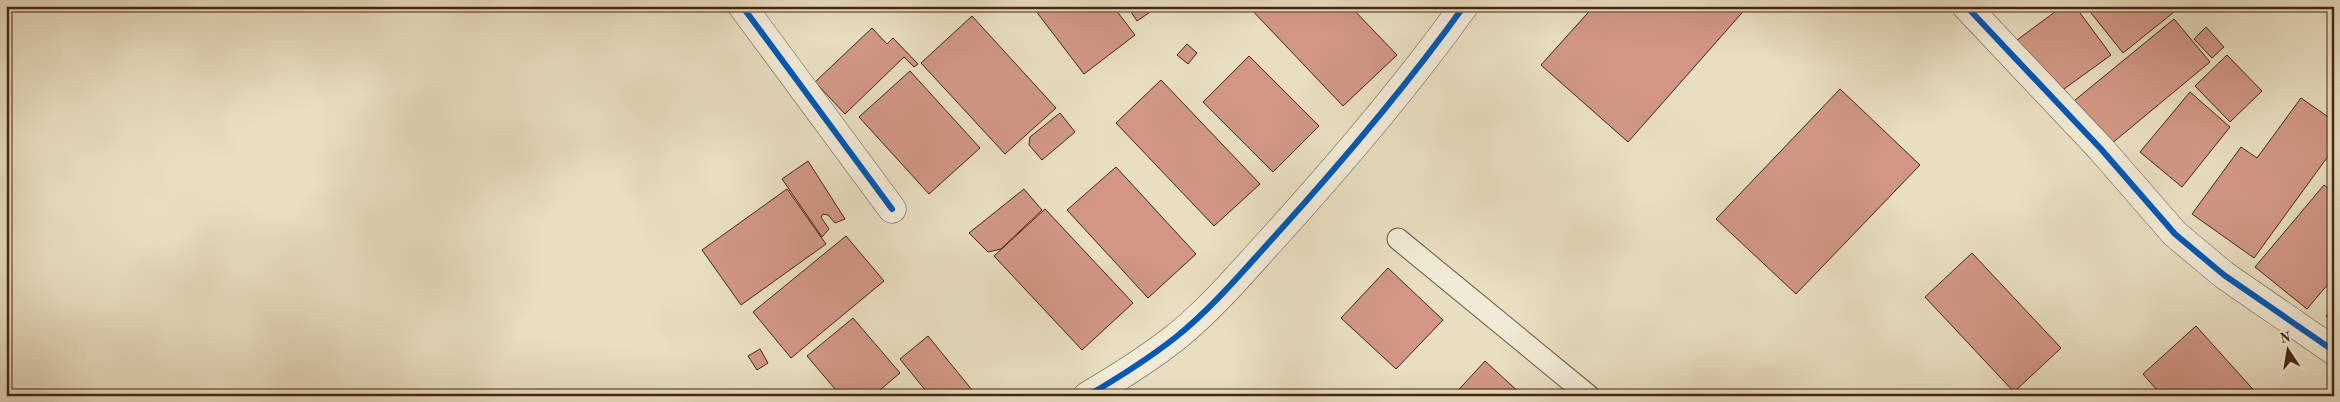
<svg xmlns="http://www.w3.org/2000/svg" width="2340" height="402" font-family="'Old Standard TT',serif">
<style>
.building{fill:#d19784;stroke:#462612}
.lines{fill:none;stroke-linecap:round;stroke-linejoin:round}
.lane-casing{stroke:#6e543e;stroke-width:23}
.street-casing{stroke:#6e543e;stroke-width:29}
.lane{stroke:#f0ead6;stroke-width:21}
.street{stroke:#f0ead6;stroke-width:28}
.cycleway-casing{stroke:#f0ead6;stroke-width:9}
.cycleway{stroke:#0057b8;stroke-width:6}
</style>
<rect width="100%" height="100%" fill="#e8dec0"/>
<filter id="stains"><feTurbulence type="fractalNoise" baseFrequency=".004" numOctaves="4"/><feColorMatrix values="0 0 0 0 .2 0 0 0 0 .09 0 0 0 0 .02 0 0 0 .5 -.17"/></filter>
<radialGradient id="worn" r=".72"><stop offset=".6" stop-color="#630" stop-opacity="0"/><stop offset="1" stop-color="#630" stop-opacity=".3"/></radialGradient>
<path class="building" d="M1032,6H1113L1135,35L1084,74Z
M1127,6H1159L1137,21Z
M1248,6H1350L1397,55L1343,106Z
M1594,6H1748L1628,142L1541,65Z
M2063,6H2075L2111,55L2057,94L2017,40Z
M2099,6H2170L2174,12L2123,53L2091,13Z
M972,16L1056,108L1005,154L921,63Z
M2174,19L2210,62L2105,149L2069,105Z
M2206,27L2224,47L2212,58L2194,39Z
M872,28L887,44L893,38L918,64L914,67L904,57L845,114L815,82Z
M1187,44L1197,53L1188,64L1177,55Z
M2227,55L2262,91L2230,122L2195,86Z
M1249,56L1319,126L1273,172L1203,102Z
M910,71L980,148L929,194L859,117Z
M1161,80L1260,184L1214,226L1116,123Z
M1840,89L1920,165L1796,294L1716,219Z
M2190,92L2230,127L2182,187L2140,152Z
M2301,98L2334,121V148L2254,258L2192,214L2241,147L2257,158Z
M1060,113L1075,132L1042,160L1029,145L1030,137Z
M808,161L845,219L835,223L828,215L823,214L821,217L829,229L822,237L782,179Z
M1116,167L1196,254L1148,298L1067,210Z
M2324,185L2334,193V277L2307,309L2255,267Z
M787,189L826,244L741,305L702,250Z
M1024,189L1042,210L1001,249L988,252L969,233Z
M1045,209L1133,303L1082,350L994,256Z
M846,236L884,281L791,358L753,312Z
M1972,253L2061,348L2014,392L1925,297Z
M1388,268L1443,320L1396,369L1341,318Z
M2334,307V323L2326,316Z
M853,318L900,373L873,396H841L807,356Z
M2196,326L2259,396H2162L2143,374Z
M928,336L977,396H930L900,359Z
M760,349L768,363L757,370L748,356Z
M1485,361L1523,396H1453Z"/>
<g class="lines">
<g class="lane-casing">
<path id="lane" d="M1398,239L1589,396"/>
</g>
<g class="street-casing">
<path id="street" d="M742,6L892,209
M1966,6L2101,149L2175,234L2224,275L2334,351
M1087,396C1118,378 1148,359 1176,337C1212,308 1243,271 1274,237C1341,163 1406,87 1464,6"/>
</g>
<use href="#lane" class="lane"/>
<use href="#street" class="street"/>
<g class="cycleway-casing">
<path id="cycleway" d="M742,6L892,209
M1966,6L2101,149L2175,234L2224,275L2334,351
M1087,396C1118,378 1148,359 1176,337C1212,308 1243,271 1274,237C1341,163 1406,87 1464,6"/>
</g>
<use href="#cycleway" class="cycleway"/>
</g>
<rect width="2340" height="402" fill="none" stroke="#e8dec0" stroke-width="25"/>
<rect x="8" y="8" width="2325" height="387" fill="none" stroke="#462612" stroke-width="2.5"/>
<rect x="12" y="12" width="2315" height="377" fill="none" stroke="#462612"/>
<g transform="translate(2288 350) rotate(348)" stroke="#f0ead6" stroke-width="4" paint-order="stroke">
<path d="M0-4L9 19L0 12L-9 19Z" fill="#462612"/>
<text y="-8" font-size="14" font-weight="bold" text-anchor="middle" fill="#462612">N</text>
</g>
<rect width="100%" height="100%" filter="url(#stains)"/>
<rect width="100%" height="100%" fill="url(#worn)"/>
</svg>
